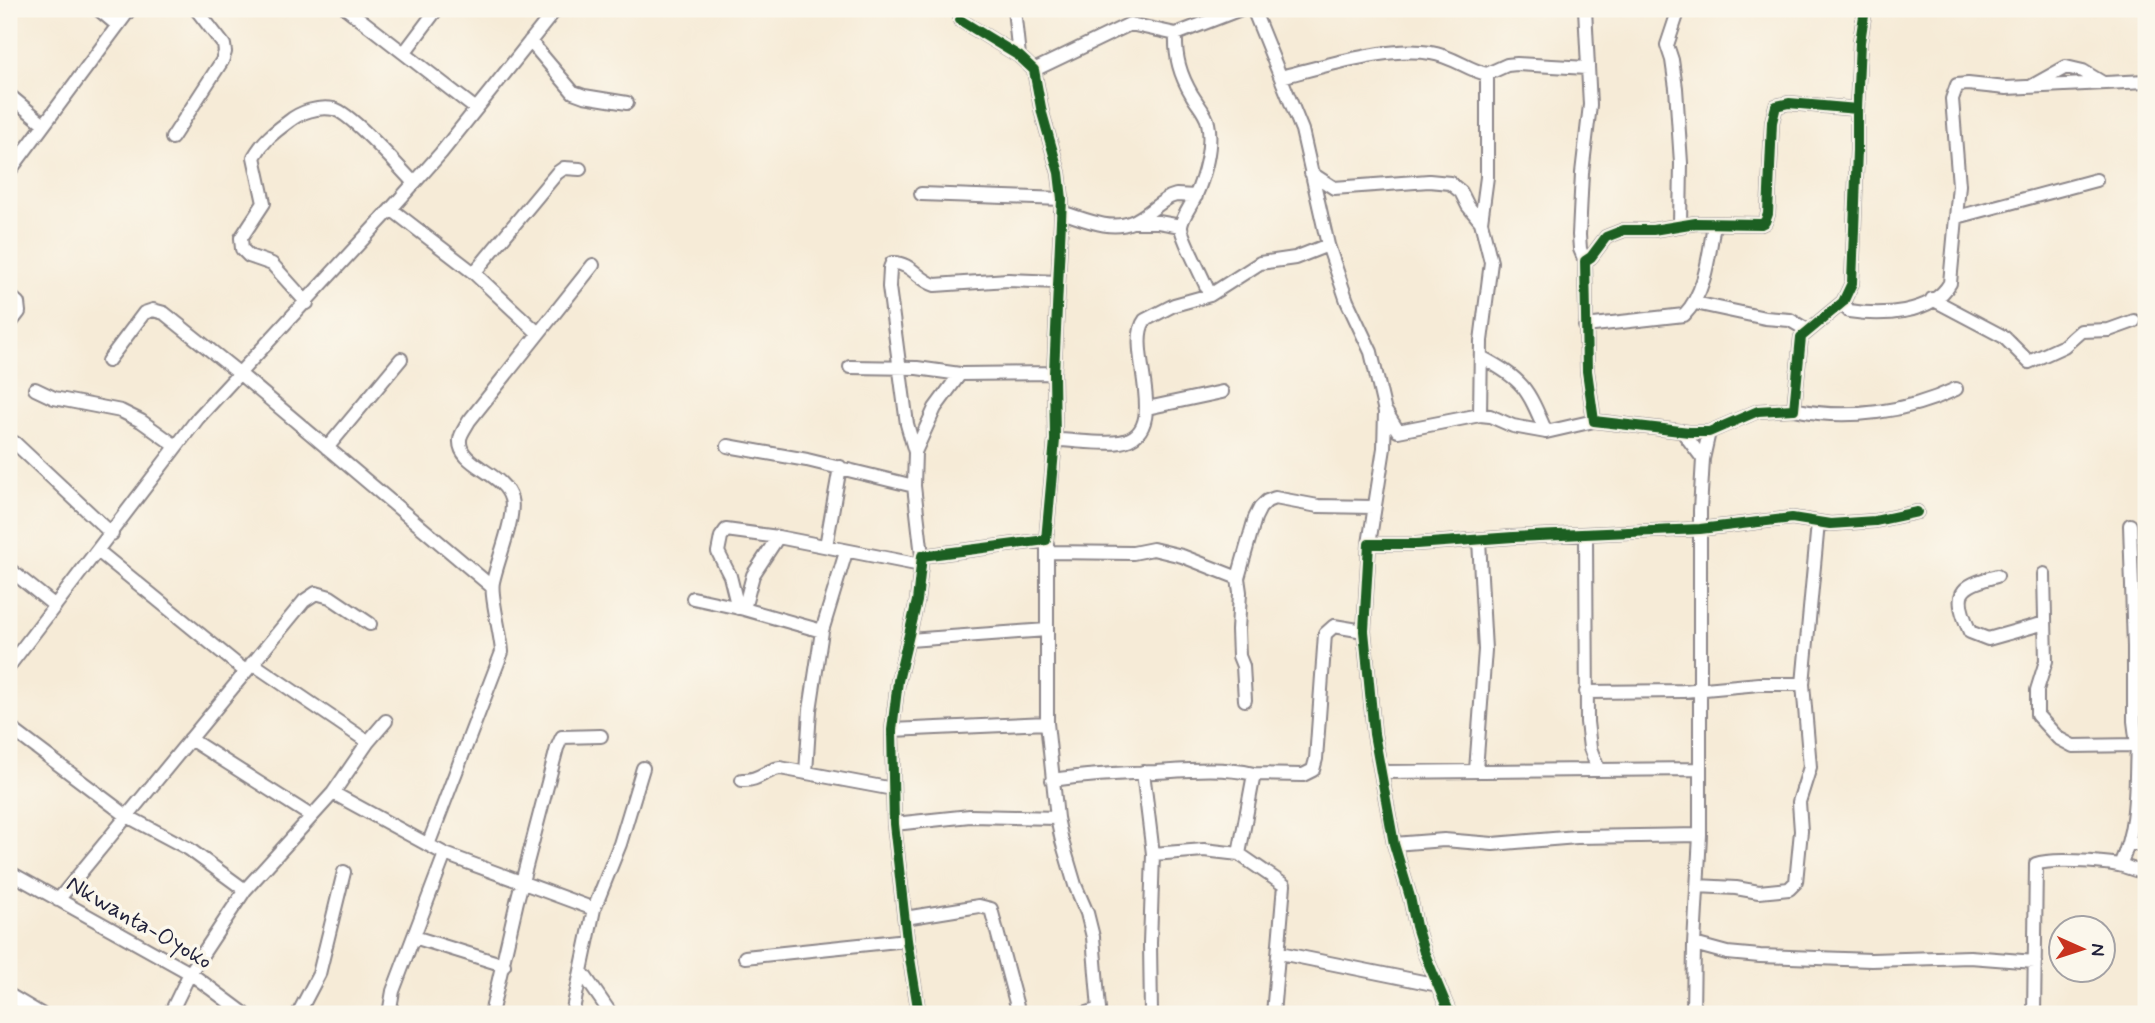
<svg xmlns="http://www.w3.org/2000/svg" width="2155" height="1023" font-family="Mynerve,sans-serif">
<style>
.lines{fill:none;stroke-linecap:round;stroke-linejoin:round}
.minor-casing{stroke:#8c8689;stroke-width:16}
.minor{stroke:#fff;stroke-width:12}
.cycleway-casing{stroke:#fbf7ec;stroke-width:15}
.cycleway{stroke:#1b5e20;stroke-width:10}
.labels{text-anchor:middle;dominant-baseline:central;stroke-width:7;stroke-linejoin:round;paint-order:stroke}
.street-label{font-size:24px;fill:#22223b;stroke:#fbf7ec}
</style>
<rect width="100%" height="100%" fill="#fbf7ec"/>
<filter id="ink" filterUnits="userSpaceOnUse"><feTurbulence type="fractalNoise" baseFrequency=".0143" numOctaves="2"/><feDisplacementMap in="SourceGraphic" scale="14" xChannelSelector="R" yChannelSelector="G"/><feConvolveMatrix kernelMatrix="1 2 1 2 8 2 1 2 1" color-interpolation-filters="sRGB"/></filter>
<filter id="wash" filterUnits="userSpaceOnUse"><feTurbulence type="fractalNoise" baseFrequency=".00686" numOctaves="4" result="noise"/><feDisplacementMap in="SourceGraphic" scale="28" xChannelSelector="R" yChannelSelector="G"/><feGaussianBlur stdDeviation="1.57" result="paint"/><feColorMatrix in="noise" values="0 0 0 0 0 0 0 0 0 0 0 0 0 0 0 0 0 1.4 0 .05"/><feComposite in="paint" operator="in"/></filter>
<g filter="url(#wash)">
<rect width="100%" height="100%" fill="#f6ebd7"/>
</g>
<g filter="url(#ink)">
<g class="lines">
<g class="minor-casing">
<path id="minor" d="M98,9L116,24
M347,9L476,109
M1014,9L1019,56
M1253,9L1302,130L1328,245L1347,301L1371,352L1385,412L1384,448L1369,544
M1585,9L1590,105L1582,173L1579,235L1580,249L1585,261
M1679,9L1667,45L1672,60L1676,88L1681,163L1680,224
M1176,34C1175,57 1180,75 1192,95C1197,104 1206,113 1208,123C1213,145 1204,177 1195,197C1191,206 1183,215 1181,226C1180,235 1205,281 1210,295
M530,41L573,92L584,96L627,103
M404,53L437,9
M1034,70L1130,24L1176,34L1241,9
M1281,77C1324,66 1387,46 1431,53C1453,56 1469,71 1487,74L1507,65L1517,64L1587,68
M2032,86L2066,67L2083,71L2103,83
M9,95L44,124
M1857,109L1789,103L1776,106L1772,122L1768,214L1765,222L1761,224L1696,223L1653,230H1624L1606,237L1591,257L1585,261L1587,371L1594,421L1689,432H1709L1758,411L1794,409L1801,337L1843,302L1852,283L1857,150V109L1860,42L1865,9
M172,138L222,61L225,52L224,45L196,9
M9,172L130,9
M1311,173L1334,188L1429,181L1450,183L1461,192L1468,206L1481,222
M921,194L1062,199
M391,209L474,273L538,333
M1061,212C1082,218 1110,232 1132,222C1145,217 1157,204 1170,197L1176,195L1196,196
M1957,217L2096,180
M1133,222H1158L1181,226
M474,273L557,173L564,168L580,169
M9,295L18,303L19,312L9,325
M1932,299L2004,337L2029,362L2064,346L2081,331L2109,330L2134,321
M1843,302L1849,311C1880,316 1932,315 1950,283L1959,185L1952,99L1957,85L1968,84L2006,88L2146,81
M307,303L272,264L249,256L242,249L241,238L264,203L254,157C263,141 273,133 288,122C300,112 318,106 334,109C352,114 399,167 414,183
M1695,303L1765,318L1790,320L1807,330
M1585,326L1684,315C1706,293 1709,253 1714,224
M1481,357C1524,380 1527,388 1546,432
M108,361L144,313L153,310L164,313L240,374L492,587
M850,367L917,368L960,374L1054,373
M35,389L54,398L121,411L141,421L176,446
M1147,408L1222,392
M1794,409C1847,421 1907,412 1956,389
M1386,412L1398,431L1480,415L1490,416L1513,426L1546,432L1594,421
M1480,415L1481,341L1491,262L1481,222L1487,177V74
M1682,431L1703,459
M1055,440C1074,440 1101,445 1120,442C1174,433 1124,347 1145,320L1174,305L1210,295L1260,263L1295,258L1328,245
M15,443L112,534
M728,446L807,460L914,486
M327,448L401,359
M915,452L935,408L960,374
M2130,525L2134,647V721L2137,745
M1586,534L1587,722L1590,748L1598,769
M1047,544V723
M826,546L840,467
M98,551L245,671
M1047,552L1133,553L1153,549L1182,556L1238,578
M922,556L914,486L915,452L907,424L889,287L890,268L892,263C911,262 918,280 935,285L1008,280L1058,282
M9,569L55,606
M2044,574L2046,661L2037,690V715L2058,738L2073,746L2137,745C2135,787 2138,825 2120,865
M1997,576C1957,586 1953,594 1970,632L1988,639L2045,623
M693,598L744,609L822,631L846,552
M738,608L730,576L718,552L721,537L726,530L778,537L921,565
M744,609L753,575L778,537
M909,640L1047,630
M252,663L368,742
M9,666L198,418L391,209L441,153L556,9
M1803,684L1818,523
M1586,692L1683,691L1759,684H1803L1810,767L1799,802L1801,831L1796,882L1789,889L1759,892L1736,888L1697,886
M1245,700L1243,666L1239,656L1238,630L1240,592L1238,578L1255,518L1260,508L1267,501L1275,498L1318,506L1374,507
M9,727L127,816L189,849L245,890
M892,730L1047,723L1057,818L970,816L894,824
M190,739L311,816
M1476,770L1485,650L1479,540
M1143,772L1153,854
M1381,772L1699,769
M806,773L810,710L822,631
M742,780C759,781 765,770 780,768L893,789
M1052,780C1087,775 1121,773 1156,772C1189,770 1222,767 1254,774
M333,793L445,854L594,909
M1057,818L1062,841L1075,885L1087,913L1093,937L1099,1009L1084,1014
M1394,844L1444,840L1493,844L1577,837L1700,835
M2129,844H2146
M428,845L502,652C501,634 490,595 493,582C497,561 516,517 511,499C504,472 458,466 460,440C460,434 466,427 469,421L593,265
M1239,854L1284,885L1273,1014
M9,872L190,973L245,1014
M58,900L304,601L316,593L330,597L370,624
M905,918L979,906L991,909L1019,1014
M414,937L504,965
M1694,944L1727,953L1760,956L1871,960L1970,957L2035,962
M1280,953L1438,985
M745,957L907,940
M582,972L611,1014
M9,995L41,1014
M170,1014L190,973L245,890L333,793L368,742L386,721
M298,1014L319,974L344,872
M389,1014L393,991L445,854
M491,1014L517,901L557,748L562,737L601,736
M572,1014L594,909L620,844L643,768
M919,1014L907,940L894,824L892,730L898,681L917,601L922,556L1046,540L1055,440L1054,373L1062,199L1059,173L1042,113L1034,70L1019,56L960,20
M1151,1014L1150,943L1153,854L1204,850L1239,854L1254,774L1303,775L1313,770L1316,759L1325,634L1334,626L1364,631
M1450,1014L1424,952L1416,926L1410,897L1394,844L1374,734L1364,631L1369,544H1416L1513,537L1700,529L1792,518L1830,524L1875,521L1917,512
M1693,1014L1694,944L1700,835V510L1703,459L1709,432
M2034,1014L2036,864C2051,858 2102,862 2119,865C2129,867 2136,872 2146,872"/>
</g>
<use href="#minor" class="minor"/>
<g class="cycleway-casing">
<path id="cycleway" d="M1857,109L1789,103L1776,106L1772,122L1768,214L1765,222L1761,224L1696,223L1653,230H1624L1606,237L1591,257L1585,261L1587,371L1594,421L1689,432H1709L1758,411L1794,409L1801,337L1843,302L1852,283L1857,150V109L1860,42L1865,9
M919,1014L907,940L894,824L892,730L898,681L917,601L922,556L1046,540L1055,440L1054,373L1062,199L1059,173L1042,113L1034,70L1019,56L960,20
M1450,1014L1424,952L1416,926L1410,897L1394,844L1374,734L1364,631L1369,544H1416L1513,537L1700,529L1792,518L1830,524L1875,521L1917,512"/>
</g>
<use href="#cycleway" class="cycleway"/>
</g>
</g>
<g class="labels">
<g class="street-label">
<text transform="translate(139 923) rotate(30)">Nkwanta-Oyoko</text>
</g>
</g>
<rect width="2155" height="1023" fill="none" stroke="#fbf7ec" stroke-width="35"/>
<g transform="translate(2082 949) rotate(93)"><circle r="33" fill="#fbf7ec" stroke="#a4a2a5" stroke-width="2"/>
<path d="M0-5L12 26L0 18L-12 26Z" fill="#c8321e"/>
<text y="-10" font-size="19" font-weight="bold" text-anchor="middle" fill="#22223b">N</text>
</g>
</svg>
